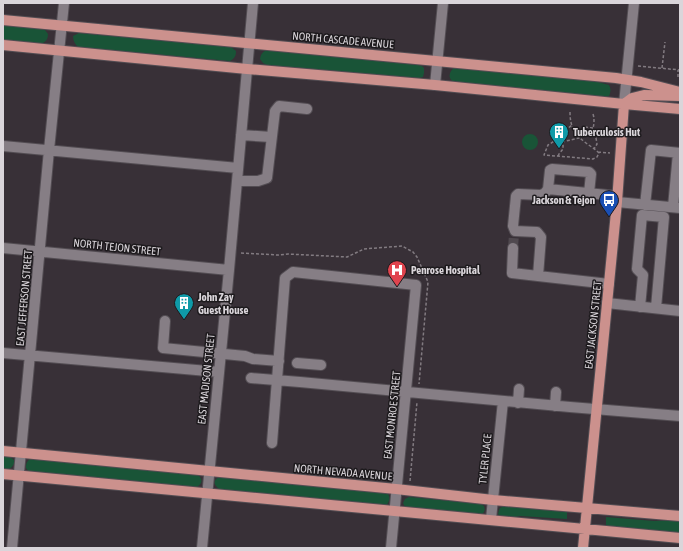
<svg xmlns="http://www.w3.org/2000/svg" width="683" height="551" font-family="'Asap Condensed',sans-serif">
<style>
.green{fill:#195437}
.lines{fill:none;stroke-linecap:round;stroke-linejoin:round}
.minor-tunnel{stroke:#50494f;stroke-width:10;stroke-dasharray:10 5;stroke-linecap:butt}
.minor-casing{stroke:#534d53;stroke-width:12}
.major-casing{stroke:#534d53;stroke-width:12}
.path{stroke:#827b81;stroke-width:1.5;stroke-dasharray:3 2;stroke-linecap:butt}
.minor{stroke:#867e85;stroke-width:10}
.major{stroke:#cc918d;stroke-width:10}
.labels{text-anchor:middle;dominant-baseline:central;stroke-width:3;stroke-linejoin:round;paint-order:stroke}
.street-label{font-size:11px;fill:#dad5da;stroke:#1d1a1d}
.poi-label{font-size:11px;font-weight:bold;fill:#dad5da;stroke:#1d1a1d;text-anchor:start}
</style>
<rect width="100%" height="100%" fill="#383037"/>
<path class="green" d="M3,25L42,29L45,30L48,34C48,39 46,42 41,44L3,40Z
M79,33L231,47L236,51C236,56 235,58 230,61L78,47C75,44 73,41 73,36Z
M267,50L418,65L422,66L424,68V73L423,77L419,78L267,65L263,63L260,59C261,54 262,52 267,50Z
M455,67L594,81L609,85C611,89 611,91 609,96L605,97L454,82C447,79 449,71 455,67Z
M522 142a8 8 0 1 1 16 0a8 8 0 1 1-16 0Z
M3,456L10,457L14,460V464C11,469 8,470 3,469Z
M31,458L197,474C203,479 203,483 197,487L29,472L26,468C26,463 27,461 31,458Z
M219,477L386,492C391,496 390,501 386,506L219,489C214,485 212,481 219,477Z
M409,497L481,504L484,506C486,511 484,513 479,517L405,507L403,503L405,499Z
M504,506L567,512V519L520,516L505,519L501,517L498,514L499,510L500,508Z
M606,517L654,521L680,520V533L606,526Z"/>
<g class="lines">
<path class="minor-tunnel" d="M513,248L514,234"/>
<g class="minor-casing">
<path id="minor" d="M435,85L443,3
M624,104L634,3
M241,135L271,137
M3,146L238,168
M237,181H258L267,178L275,111L279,106L307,109
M548,189L550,170L552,169L589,172L591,174L589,193
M617,202L680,208
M645,205L651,150L680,153
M673,207L678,153
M3,248L229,270
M513,248L512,273L538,276
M609,284L538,276L541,237L537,232L515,231L513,226L516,196L518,194L541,195L545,193L548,189L617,196
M607,303L680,311
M640,307L643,275L637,269L642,215L664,217L656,308
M165,321L163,348L245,356L253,359L279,361
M3,353L219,372
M297,363L321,365
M251,378L300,382L570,407L680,416
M518,403L519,389
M555,406L556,392
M272,443L285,278L293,272L416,285L391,548
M491,519L503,401
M12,548L49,150L64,3
M202,548L229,270L253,3"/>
</g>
<g class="major-casing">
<path id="major" d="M3,20L616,78L641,82L680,92
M3,45L247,69L435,85L624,104L680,109
M624,104L632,98L644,95L680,96
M3,451L396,489L493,500L680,516
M3,474L680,538
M583,548L617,202L624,104"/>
</g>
<path class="path" d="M638,66L680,70
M662,68L665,42
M678,77V70
M570,112C570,126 574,134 586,143C590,146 595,149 599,153L597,157L593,159L544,155L548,145L561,137L562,133L572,125
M593,114C594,117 594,119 594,121C594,129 590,132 596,138L597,144L594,149
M562,142L579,138L585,127L593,128
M598,152L610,153
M558,156L559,154L563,149V144L559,138
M241,253L278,255L288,254L347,257L364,249L402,246L413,252L417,257L428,282L419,384
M410,481L417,402"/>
<use href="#minor" class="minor"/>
<use href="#major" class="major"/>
</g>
<defs>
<g id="building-pin" transform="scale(1)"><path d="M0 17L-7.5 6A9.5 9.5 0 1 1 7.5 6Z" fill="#0f9aa8" stroke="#1d1a1d"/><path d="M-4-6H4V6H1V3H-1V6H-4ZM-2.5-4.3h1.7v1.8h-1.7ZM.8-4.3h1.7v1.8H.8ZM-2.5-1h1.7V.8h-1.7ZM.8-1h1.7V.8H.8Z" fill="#fff"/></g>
<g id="bus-pin" transform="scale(1)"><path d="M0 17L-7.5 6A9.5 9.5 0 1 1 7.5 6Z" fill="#1a4fb4" stroke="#1d1a1d"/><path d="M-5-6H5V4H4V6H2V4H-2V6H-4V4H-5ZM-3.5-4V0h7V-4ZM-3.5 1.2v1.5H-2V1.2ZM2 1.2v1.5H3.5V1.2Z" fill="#fff"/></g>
<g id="hospital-pin" transform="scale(1)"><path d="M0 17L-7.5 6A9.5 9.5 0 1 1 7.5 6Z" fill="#e0444e" stroke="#1d1a1d"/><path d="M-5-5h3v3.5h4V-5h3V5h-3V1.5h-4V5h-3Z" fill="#fff"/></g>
</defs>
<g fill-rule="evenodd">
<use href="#building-pin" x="559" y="132"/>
<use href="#bus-pin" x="609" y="200"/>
<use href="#hospital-pin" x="397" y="270"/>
<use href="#building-pin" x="184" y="303"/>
</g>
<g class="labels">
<g class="street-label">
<text transform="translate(343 40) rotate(5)">NORTH CASCADE AVENUE</text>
<text transform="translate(117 247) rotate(6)">NORTH TEJON STREET</text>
<text transform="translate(24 298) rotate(-85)">EAST JEFFERSON STREET</text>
<text transform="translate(593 325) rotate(-84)">EAST JACKSON STREET</text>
<text transform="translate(206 379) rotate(-84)">EAST MADISON STREET</text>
<text transform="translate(392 415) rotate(-84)">EAST MONROE STREET</text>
<text transform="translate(485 459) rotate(-84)">TYLER PLACE</text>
<text transform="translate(343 472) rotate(5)">NORTH NEVADA AVENUE</text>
</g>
<g class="poi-label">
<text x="573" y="132">Tuberculosis Hut</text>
<text x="595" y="200" text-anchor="end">Jackson &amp; Tejon</text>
<text x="411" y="270">Penrose Hospital</text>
<text x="198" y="297">John Zay<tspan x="198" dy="13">Guest House</tspan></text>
</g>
</g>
<rect width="683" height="551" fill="none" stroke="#dad5da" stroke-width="8"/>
</svg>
